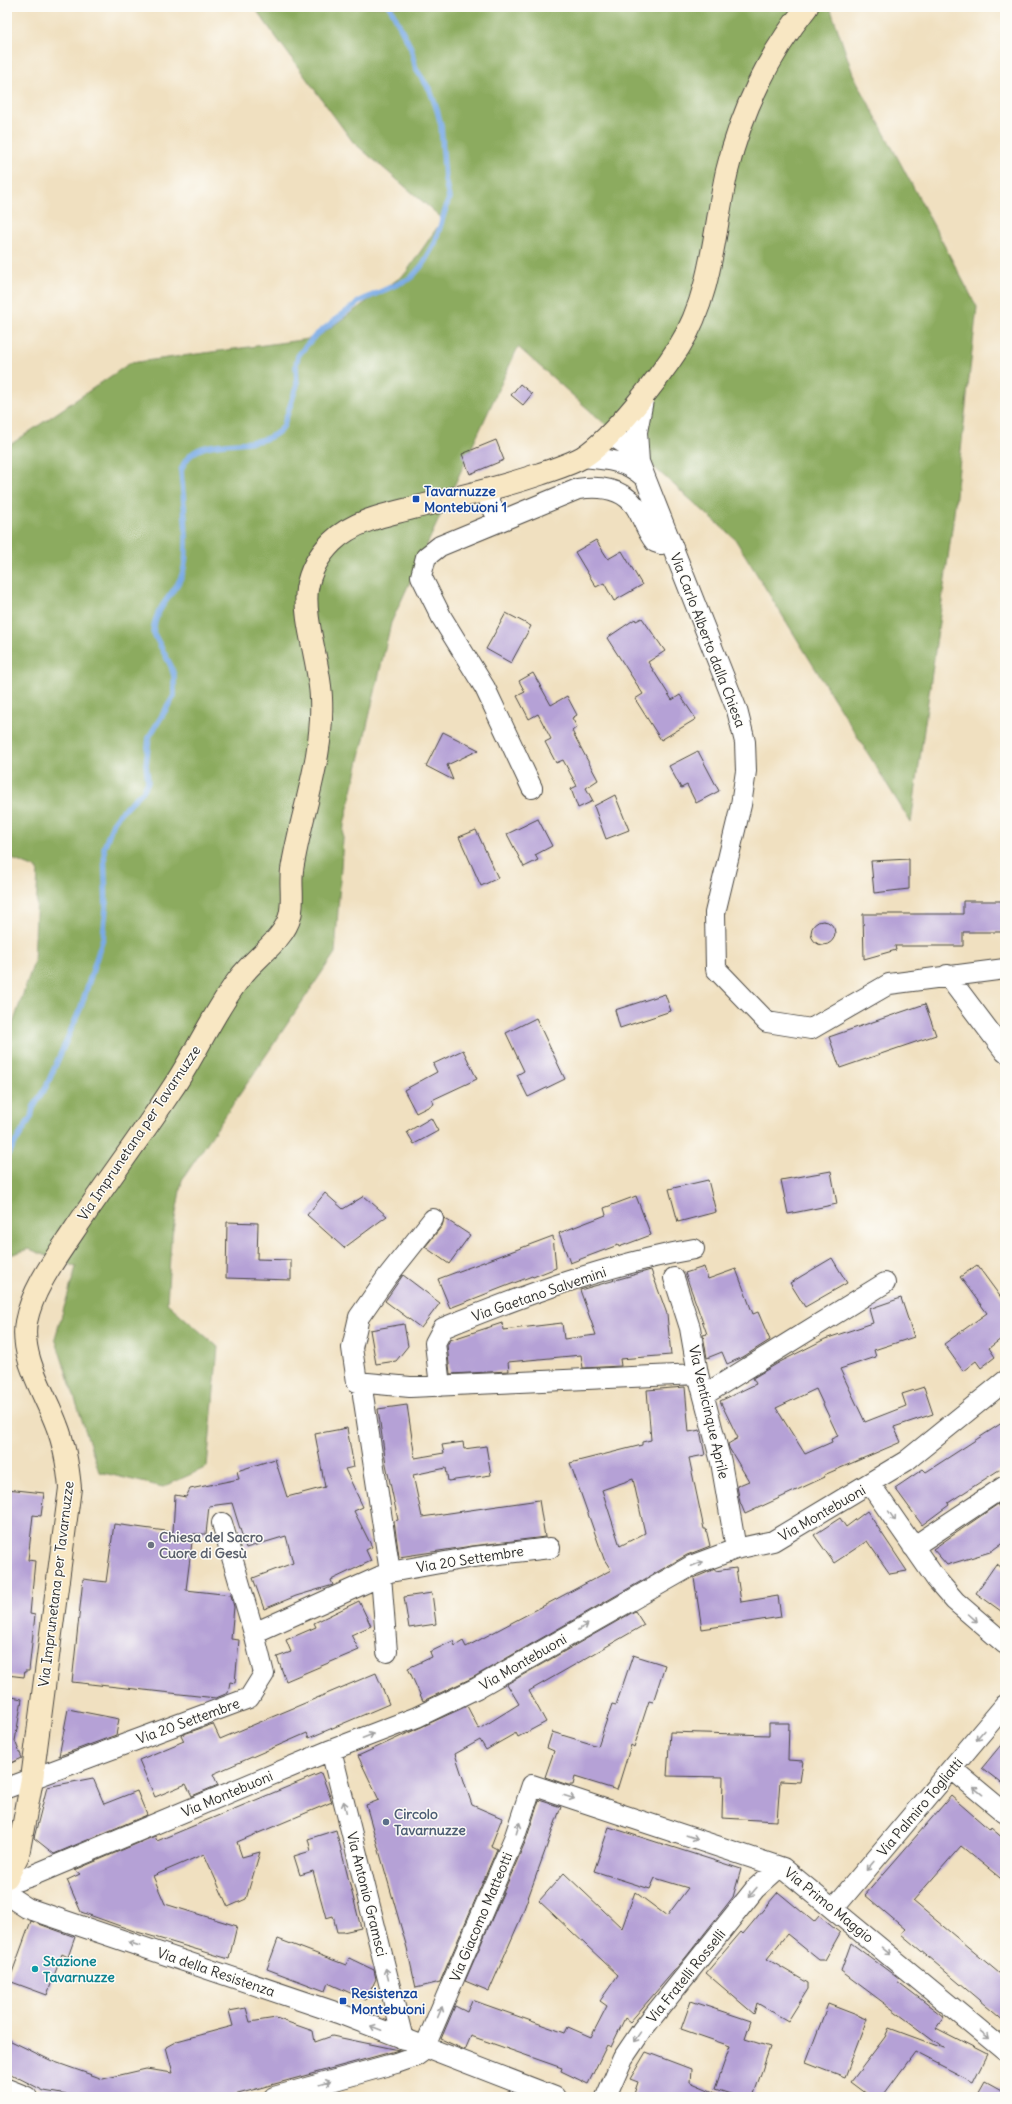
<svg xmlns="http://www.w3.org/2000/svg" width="1012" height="2104" font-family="Delius,sans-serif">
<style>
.forest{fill:#8cab5f;stroke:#5c6b45}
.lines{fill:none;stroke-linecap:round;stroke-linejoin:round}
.stream{stroke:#7aabe5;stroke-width:5.5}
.building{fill:#b5a1d6;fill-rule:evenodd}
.minor-casing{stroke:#494641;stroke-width:22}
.secondary-casing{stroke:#494641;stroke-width:24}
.minor{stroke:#fff;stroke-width:20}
.secondary{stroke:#f8e7c3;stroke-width:22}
.oneway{stroke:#a0a0a0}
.transit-dot{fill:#1a4fb4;stroke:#fdfcf7;stroke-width:1.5}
.worship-dot{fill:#6b7280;stroke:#fdfcf7;stroke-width:1.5}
.service-dot{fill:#5c6f8a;stroke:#fdfcf7;stroke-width:1.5}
.culture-dot{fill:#0f9aa8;stroke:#fdfcf7;stroke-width:1.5}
.labels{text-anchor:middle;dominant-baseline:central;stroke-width:3;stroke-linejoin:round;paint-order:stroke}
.transit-label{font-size:14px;font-weight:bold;fill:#164399;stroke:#fdfcf7;text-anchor:start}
.street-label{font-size:14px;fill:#2b2b2b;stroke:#fdfcf7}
.worship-label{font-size:14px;font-weight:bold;fill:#5b616d;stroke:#fdfcf7;text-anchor:start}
.service-label{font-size:14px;font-weight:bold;fill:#4e5e75;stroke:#fdfcf7;text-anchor:start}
.culture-label{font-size:14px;font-weight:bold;fill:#0d838f;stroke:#fdfcf7;text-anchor:start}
</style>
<rect width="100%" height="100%" fill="#fdfcf7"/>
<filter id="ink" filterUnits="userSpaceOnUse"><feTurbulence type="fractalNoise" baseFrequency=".025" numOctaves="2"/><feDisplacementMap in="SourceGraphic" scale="8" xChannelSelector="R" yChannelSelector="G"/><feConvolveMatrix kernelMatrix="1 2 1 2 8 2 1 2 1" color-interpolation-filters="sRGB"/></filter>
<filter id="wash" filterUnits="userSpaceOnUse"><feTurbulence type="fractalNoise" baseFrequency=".012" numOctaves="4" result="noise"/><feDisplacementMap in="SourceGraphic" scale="16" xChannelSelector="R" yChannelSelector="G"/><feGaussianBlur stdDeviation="0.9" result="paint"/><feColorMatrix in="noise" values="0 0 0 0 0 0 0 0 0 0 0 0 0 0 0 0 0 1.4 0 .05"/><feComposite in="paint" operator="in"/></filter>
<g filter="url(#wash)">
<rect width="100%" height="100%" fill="#f0e0c0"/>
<path class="forest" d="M254,7H830L853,74L977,307L953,522L911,823L735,539L518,347L391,623L344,825L335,953L182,1180L171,1241L167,1303L218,1347L207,1467L163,1487L99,1472L55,1338L76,1267L29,1249L7,1256V1041L34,962L38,869L7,857V447L130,363L316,338L405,274L443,219L353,142Z"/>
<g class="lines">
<path class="stream" d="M7,1156L31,1117L33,1108L47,1085L81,1007L103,938L106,908L104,848L113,823L121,812L143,791L148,782L146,765L149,737L174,696V676L171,666L153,632C156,603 177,594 183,572C190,549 183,497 181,471C194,426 260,458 283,427L297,385L296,365L298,356L305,347L315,336L360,301L411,278L423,264L435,243L449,198L445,179L441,125L437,110L430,90L416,69L411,48L390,7"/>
</g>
<g id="blocks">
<path class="building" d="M520,384L532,394L523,405L511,395Z
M496,440L504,460L470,474L462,454Z
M596,540L608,559L622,551L642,585L614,601L604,583L596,587L575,552Z
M506,613L531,626L511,663L486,649Z
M642,618L665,651L648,662L672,700L680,695L696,719L661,740L635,699L643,694L607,638L635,619L636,621Z
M533,673L551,705L567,696L577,715L572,718L577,727L572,731L598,780L586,788L593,801L578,808L571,789L577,786L563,760L556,763L545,742L551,739L538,714L529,719L517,696L525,692L519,681Z
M443,732L479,750L447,765L453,780L426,766Z
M698,751L719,791L696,803L687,785L681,788L669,766Z
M615,795L629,830L606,839L594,806Z
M538,819L552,846L535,855L538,860L524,867L507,834Z
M476,830L498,878L481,886L459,837Z
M909,859V889L874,893L871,861Z
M963,901H1005V932H963V946H895L896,950L864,959L863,914H963Z
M811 933a12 12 0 1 1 24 0a12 12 0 1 1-24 0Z
M665,994L671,1011L620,1028L615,1010Z
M925,1004L936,1035L840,1068L829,1037Z
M536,1018L565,1079L528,1097L517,1075L524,1071L506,1033Z
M463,1050L477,1079L432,1100L434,1104L416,1113L404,1090L437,1072L433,1064Z
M431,1118L438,1131L414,1144L407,1132Z
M831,1171L837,1204L788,1214L781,1180Z
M708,1180L716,1212L678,1222L669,1189Z
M325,1193L343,1209L364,1196L387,1216L344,1248L307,1215Z
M636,1196L651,1235L619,1247L618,1245L570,1263L559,1233L606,1215L604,1208Z
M444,1218L470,1235L449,1264L425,1247L442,1226Z
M227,1222L258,1223L257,1259L291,1260V1280L226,1278Z
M553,1236L556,1268L533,1277L532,1276L450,1308L438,1279Z
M832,1258L847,1283L805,1307L790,1283Z
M977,1265L1005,1303V1336L989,1348L995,1357L981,1368L976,1361L963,1371L944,1344L987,1313L960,1277Z
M704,1267L708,1279L736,1269L753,1314L758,1312L770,1340L743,1357L727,1364L722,1352L707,1358L703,1335L707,1334L685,1273Z
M651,1270L667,1314L671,1355L620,1359L621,1366L583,1368L581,1355L508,1362L509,1371L450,1374L447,1345L450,1340L502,1323L503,1330L562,1323L564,1339L596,1335L580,1290Z
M403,1275L440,1303L421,1328L385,1301Z
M901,1298L914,1337L874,1350L876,1357L840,1369L865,1422L906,1406L902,1394L924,1387L933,1414L894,1427L901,1442L824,1475L825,1477L745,1514L740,1502L737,1486L749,1481L729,1448L728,1444L738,1438L720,1401L756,1384L753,1378L780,1362L825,1339L873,1323L869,1309ZM816,1389L838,1436L831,1439L832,1442L805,1454L776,1408Z
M404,1324L408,1346L396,1361L376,1364L370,1330Z
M685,1387L689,1432L700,1430L705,1455L689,1458L704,1529H706L710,1546L687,1555L472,1678L423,1701L408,1668L432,1657L430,1652L453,1641L455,1646L463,1641L466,1647L611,1570L604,1559L570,1463L642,1445V1442L651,1440L647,1390ZM633,1479L645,1533L620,1546L602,1490Z
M407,1405L415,1458L444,1453L442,1445L463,1442L464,1449L486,1446L491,1475L448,1481L446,1468L413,1475L422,1517L539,1500L545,1537L472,1546L399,1557L394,1521L398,1520L386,1464L378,1409Z
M1005,1421V1466L948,1503L949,1505L922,1525L895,1488L923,1469L926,1472Z
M347,1428L354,1467L345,1469L363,1507L354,1511L372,1547L366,1550L371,1561L331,1580L333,1585L296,1596L264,1609L253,1578L293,1563L286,1536L246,1548L232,1503L209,1506L206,1534H193L186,1590L231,1595L234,1607L231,1639L239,1640L235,1683L230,1682L228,1693L216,1698L72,1682L83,1579L106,1582L114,1524L173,1532L175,1495L186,1497L190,1489L239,1479L237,1471L275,1459L287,1497L325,1487L315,1434Z
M7,1489L44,1493L41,1516L33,1515L28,1560L35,1561L30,1614L35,1615L29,1671H25L24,1677L7,1675Z
M998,1504L1005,1514V1541L990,1552L947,1565L933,1549Z
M867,1511L907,1571L890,1574L867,1541L834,1563L814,1535L840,1518L846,1527Z
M996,1564L1005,1571V1614L976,1593Z
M736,1568L741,1602L778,1596L781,1617L702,1629L694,1578L715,1569V1571Z
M432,1593L436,1624L409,1628L404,1597Z
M359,1601L371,1626L351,1635L359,1650L286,1681L277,1657L291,1652L286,1640L316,1627L314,1623Z
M635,1611L644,1625L529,1691L546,1722L518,1737L516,1733L486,1750L480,1740L455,1754L472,1805L502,1818L491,1846L497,1849L440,1982L416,1988L407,1948L366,1805L379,1800L358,1756L467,1706L479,1729L519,1704L507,1684Z
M633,1655L665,1665L653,1702L649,1701L634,1747L631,1745L617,1790L575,1777L573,1785H568L545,1777L554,1751L547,1748L552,1732L598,1746L612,1704L616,1705Z
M376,1673L389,1704L309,1738L307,1733L213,1774L218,1785L192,1796L186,1784L155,1797L139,1760L184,1741L181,1735L213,1724L220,1739Z
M7,1696L22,1699L15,1741L22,1758L7,1765Z
M68,1709L119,1719L116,1735L59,1756Z
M769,1723H789L788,1760L803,1761L800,1782L780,1781L777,1821L722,1818L723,1777L667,1776L670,1732L769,1735Z
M1005,1740V1786L982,1768Z
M321,1773L332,1802L237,1842L242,1857L260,1852L246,1899L228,1907L204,1854L153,1876L165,1904L237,1926L229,1959L134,1931L81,1912L67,1880L80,1874L75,1870L155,1836L157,1841Z
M93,1778L104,1804L137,1791L147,1815L54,1854L34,1838L47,1787Z
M951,1796L990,1830L991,1828L1005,1840V1882L961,1846L913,1901L1005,1978V2022L901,1934L905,1929L865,1895Z
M539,1800L561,1807L520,1920L489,1991L465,1981L526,1840Z
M609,1827L741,1869L733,1897L686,1957L630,2022L625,2018L611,2047L607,2045L588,2084L561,2071L562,2068L471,2036L465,2050L441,2039L455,2006L467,2012L472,2000L565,2033L568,2027L591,2037L607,2006L600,2001L618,1975L539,1901L564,1873L622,1928L635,1892L667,1916L688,1888L655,1878L650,1889L594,1871Z
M336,1830L361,1928L343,1932H337L333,1916L326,1918L313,1871L300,1875L294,1856L311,1851L308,1839Z
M778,1892L814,1922L819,1916L840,1933L825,1960H819L787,1934L767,1959L808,1983V1989L788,2021L757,2003L754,2014L706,1973L741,1932L743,1934Z
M31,1921L75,1937L68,1957L62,1954L47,1995L9,1981Z
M278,1939L346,1965L349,1958L374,1970L376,1979L366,2000L328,1983L325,1991L267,1969Z
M851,1943L899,1979L897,1981L944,2017L936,2028L987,2054L973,2082L915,2052L882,2097H871L851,2082L885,2037L889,2028L943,2048V2047L841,1971Z
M691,2001L751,2021L745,2039L770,2047L753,2097H740L715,2089L730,2046L681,2029Z
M828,2004L867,2019L845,2077L806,2062Z
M246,2008L250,2022L276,2018L313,2031L315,2042L332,2036L399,2050L227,2097H79L44,2091L7,2072V2039L52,2061L103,2079L146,2069L173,2073L166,2047L177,2041L233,2026L229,2011Z
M646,2052L691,2069L690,2082L725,2097H633L638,2082L630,2079Z
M985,2081L1005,2092V2097H976Z"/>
</g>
</g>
<g filter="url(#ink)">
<use href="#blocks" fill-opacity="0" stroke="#494641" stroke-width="1"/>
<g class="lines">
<g class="minor-casing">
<path id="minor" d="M609,434L630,447L639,462L737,710L745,742L746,771L741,805L715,913L716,969L767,1022L811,1029L889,984L1005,969
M582,457C605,459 626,460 644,477
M639,462L637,432L644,395
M485,491L499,522
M532,788L485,688L442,618L421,576L426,557L440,546L578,489C598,486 622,488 635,506C643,518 646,531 655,542L661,544L670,541
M947,975L1005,1052
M433,1219L387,1277L359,1317L352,1348L357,1382L410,1387L698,1374
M674,1278L690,1328L698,1374L721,1462L736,1549
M440,1386L435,1343L443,1328C524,1295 608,1264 694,1249
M363,1395L390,1572
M704,1395L885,1283
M870,1484L936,1579L955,1601L1005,1644
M222,1523L254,1633
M913,1547L1005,1486
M381,1576L387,1652
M331,1750L403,2039
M952,1769L1005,1813
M7,1788L249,1698L264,1674L254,1633L390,1572L473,1557L550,1548
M7,1884L31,1876L331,1750L417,1717L477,1688L693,1565L736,1549L773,1541L906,1461L1005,1381
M7,1895L27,1908L338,2013L555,2097
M834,1908L1005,1705
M7,2089L27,2097
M274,2097L396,2063L416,2056L423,2051L515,1836L532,1785L783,1868L1005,2051
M606,2097L623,2058L642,2030L755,1889L775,1871L783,1868"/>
</g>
<g class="secondary-casing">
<path id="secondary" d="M7,1877L18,1855L32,1779L70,1488C68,1467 65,1446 57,1426C45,1393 20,1358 26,1322C32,1290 55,1259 73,1232C105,1184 140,1138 172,1089C196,1054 213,1013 239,979C254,958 284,940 290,916C294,901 290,885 292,870C301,813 324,757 321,698C320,665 303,619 307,589C310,570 318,556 332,542C355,519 394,513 425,505C463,496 503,487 540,474C554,469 569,465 583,457C613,438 659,378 679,347C712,295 714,229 727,171C741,112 769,54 807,7"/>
</g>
<use href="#minor" class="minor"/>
<use href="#secondary" class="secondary"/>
</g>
<defs><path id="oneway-shaft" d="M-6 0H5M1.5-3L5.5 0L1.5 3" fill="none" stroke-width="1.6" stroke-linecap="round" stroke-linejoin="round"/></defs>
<g class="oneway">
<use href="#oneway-shaft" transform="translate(892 1516) rotate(55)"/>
<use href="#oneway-shaft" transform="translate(697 1564) rotate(-22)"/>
<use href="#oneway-shaft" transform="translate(973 1618) rotate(42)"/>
<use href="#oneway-shaft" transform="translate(583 1627) rotate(-30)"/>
<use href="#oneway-shaft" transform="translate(980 1735) rotate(130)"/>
<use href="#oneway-shaft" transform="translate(368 1736) rotate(-21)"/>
<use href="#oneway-shaft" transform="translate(978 1791) rotate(-141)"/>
<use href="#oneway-shaft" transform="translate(569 1797) rotate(18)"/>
<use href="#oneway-shaft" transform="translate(345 1807) rotate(-104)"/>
<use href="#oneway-shaft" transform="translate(518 1828) rotate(-73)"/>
<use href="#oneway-shaft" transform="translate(692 1837) rotate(18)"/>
<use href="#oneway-shaft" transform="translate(870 1866) rotate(130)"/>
<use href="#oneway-shaft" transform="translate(753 1892) rotate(130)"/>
<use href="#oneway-shaft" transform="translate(134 1944) rotate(-161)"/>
<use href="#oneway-shaft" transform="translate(886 1951) rotate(40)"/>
<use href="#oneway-shaft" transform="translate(387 1974) rotate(-104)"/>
<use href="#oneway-shaft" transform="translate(440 2012) rotate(-67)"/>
<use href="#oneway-shaft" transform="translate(376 2028) rotate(-159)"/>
<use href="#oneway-shaft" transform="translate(985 2035) rotate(40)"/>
<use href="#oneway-shaft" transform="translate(637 2037) rotate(125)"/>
<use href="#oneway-shaft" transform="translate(325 2083) rotate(-16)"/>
</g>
</g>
<g class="transit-dot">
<rect x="412" y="495" width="8" height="8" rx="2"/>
<rect x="339" y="1997" width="8" height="8" rx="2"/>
</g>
<circle class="worship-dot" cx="151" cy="1545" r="4"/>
<circle class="service-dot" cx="386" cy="1822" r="4"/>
<circle class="culture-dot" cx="35" cy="1969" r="4"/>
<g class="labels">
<g class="transit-label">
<text x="424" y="491">Tavarnuzze<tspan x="424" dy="16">Montebuoni 1</tspan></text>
<text x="351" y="1993">Resistenza<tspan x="351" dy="16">Montebuoni</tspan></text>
</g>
<g class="street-label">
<text transform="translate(708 640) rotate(69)">Via Carlo Alberto dalla Chiesa</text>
<text transform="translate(139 1133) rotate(-56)">Via Imprunetana per Tavarnuzze</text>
<text transform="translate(539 1294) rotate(-19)">Via Gaetano Salvemini</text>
<text transform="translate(709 1412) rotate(77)">Via Venticinque Aprile</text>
<text transform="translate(822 1513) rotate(-30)">Via Montebuoni</text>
<text transform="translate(470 1559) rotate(-9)">Via 20 Settembre</text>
<text transform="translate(56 1584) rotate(-83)">Via Imprunetana per Tavarnuzze</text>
<text transform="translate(523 1662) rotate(-30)">Via Montebuoni</text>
<text transform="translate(188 1721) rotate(-20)">Via 20 Settembre</text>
<text transform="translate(227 1794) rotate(-23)">Via Montebuoni</text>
<text transform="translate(920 1807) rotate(-50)">Via Palmiro Togliatti</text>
<text transform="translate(367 1894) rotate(76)">Via Antonio Gramsci</text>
<text transform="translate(829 1905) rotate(39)">Via Primo Maggio</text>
<text transform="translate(481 1917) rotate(-67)">Via Giacomo Matteotti</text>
<text transform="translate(216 1972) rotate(19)">Via della Resistenza</text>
<text transform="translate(686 1976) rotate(-51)">Via Fratelli Rosselli</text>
</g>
<g class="worship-label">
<text x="159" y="1537">Chiesa del Sacro<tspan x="159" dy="16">Cuore di Gesù</tspan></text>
</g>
<g class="service-label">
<text x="394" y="1814">Circolo<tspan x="394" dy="16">Tavarnuzze</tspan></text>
</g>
<g class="culture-label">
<text x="43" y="1961">Stazione<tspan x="43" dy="16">Tavarnuzze</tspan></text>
</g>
</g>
<rect width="1012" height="2104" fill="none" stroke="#fdfcf7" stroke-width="24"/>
</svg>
